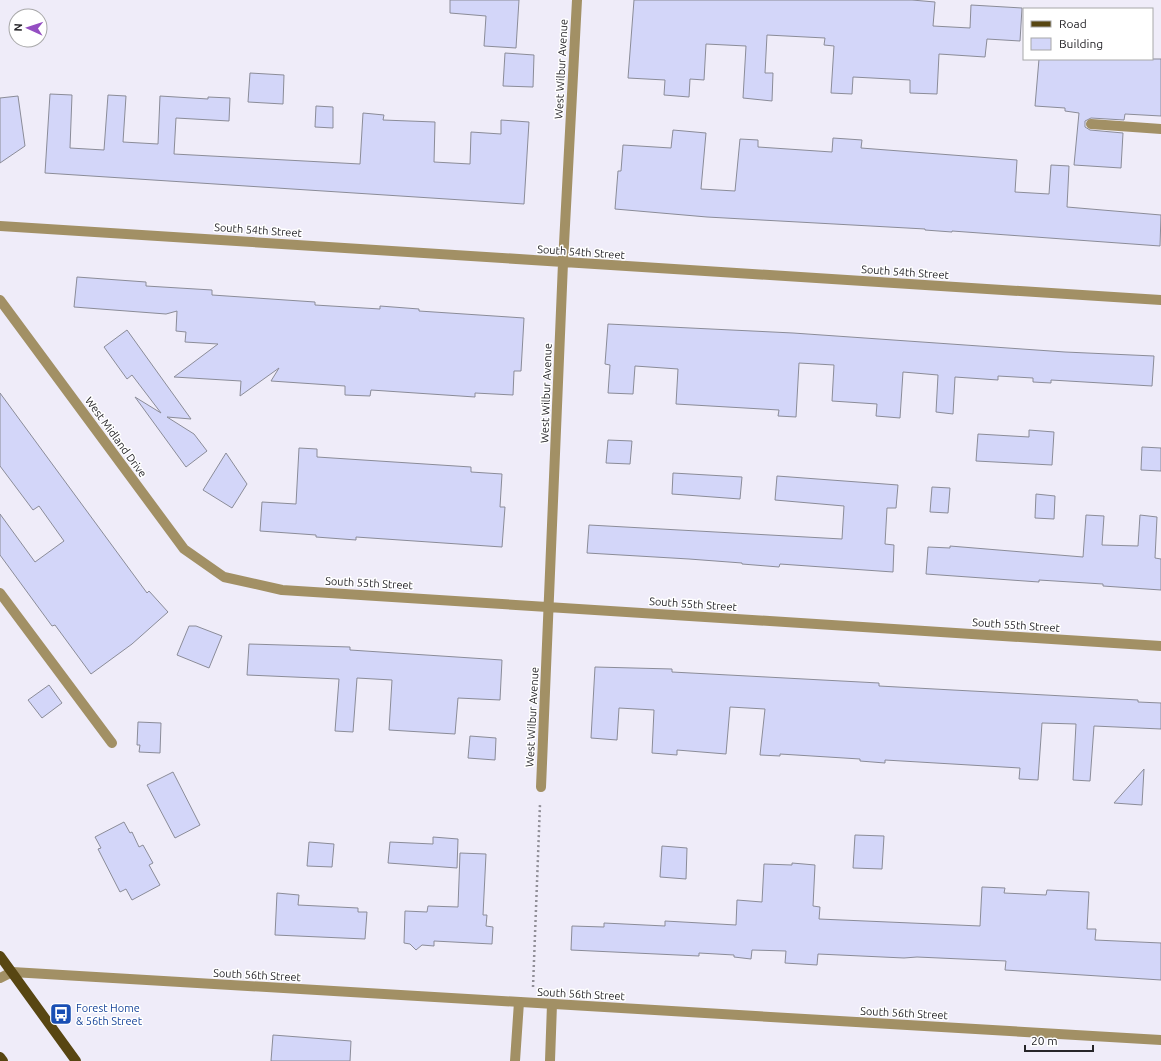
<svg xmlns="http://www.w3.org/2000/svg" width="1161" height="1061" font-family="Ubuntu,sans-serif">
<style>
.building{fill:#d3d6f9;stroke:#8b8c98}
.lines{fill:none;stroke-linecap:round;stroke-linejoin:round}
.path{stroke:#908e97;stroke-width:2.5;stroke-dasharray:2 3;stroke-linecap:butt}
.service{stroke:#a29065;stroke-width:10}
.minor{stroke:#a29065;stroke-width:10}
.primary{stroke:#584612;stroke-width:10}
.labels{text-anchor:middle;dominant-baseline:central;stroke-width:3;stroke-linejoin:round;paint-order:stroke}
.street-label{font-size:11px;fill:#262529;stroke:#fff}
.transit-label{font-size:11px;fill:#164399;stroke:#fff;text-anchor:start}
</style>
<rect width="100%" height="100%" fill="#efecf9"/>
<path class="building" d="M450,0H519L516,48L484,46L486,16L450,13Z
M634,0H912L935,2L933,26L970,28L971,5L1022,8L1020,41L987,39L985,57L939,54L937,94L910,93V80L853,77L852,94L831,93L834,46L824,45L825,38L767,35L765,73H773L772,101L743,98L746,46L706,44L704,80L690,79L689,97L664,95L665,80L628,78Z
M505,53L534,55L533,87L503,86Z
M1039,59H1161V116L1125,114L1124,120L1091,118L1085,121V127L1090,130L1123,133L1121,168L1074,165L1079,113L1065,111V108L1035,106Z
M250,73L284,75L283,104L248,102Z
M50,94L72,95L70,148L104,150L108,95L126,96L123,142L158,144L160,96L208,99V97L230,98L229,121L176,118L174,154L360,164L363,113L384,115L383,120L435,122L434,162L470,164L471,132L501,134V120L529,122L524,204L45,173Z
M18,96L25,146L0,163V98Z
M316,106L333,107V128L315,127Z
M673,130L706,133L701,189L735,191L740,139L758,140V147L832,152L833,138L862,140L861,148L1017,160L1015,192L1049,194L1051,165L1069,166L1067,207L1161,215L1160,246L952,231V232L925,230V229L707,217L615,209L618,171H621L623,145L671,148Z
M77,277L146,282V286L212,290V295L315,302V305L380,309V306L419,309V311L524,318L521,371H514L513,395L475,393V397L371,390L370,396L345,395V386L271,381L279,368L240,396L241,381L174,377L218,344L185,342L186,332L176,331L177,311L166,314L74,307Z
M608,324L793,333L1065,352L1154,356L1152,386L1051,380V383L1033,382V378L998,376V380L955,377L953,414L936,412L938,375L903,372L900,418L876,416L877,404L832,401L834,365L799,363L796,417L778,416L779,410L676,404L678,369L635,366L633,394L608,393L610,365L605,364Z
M127,330L191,419L167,417L194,434L207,451L186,467L135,397L161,413L132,375L127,379L104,347Z
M0,393L147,593L149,591L168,612L132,644L91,674L55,625L52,626L0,555V514L35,562L64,541L39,506L33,510L0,466Z
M1029,430L1054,432L1052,465L976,461L978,434L1029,437Z
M608,440L632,441L630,464L606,463Z
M1142,447L1161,448V471L1141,470Z
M299,448L317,449V457L471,467V472L502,474L500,507H505L502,547L356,537V540L316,537V535L260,531L262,502L296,504Z
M226,453L247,484L232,508L203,490Z
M673,473L742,477L740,499L672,494Z
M777,476L898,485L896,508H887L885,544L894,545L893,572L780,564L779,567L742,564V563L689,559L587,553L589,525L842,539L844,506L775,500Z
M932,487L950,488L948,513L930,512Z
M1036,494L1055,496L1054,519L1035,518Z
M1086,515L1104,516L1102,545L1138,546L1140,515L1157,517L1155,558L1161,559V590L1103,586V584L1039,580V582L926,574L928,547L950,548V546L1083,557Z
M189,626H196L222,636L209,668L177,655Z
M249,644L350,647V650L502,660L500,700L458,698L455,734L389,730L392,680L357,678L353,732L335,731L339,679L247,675Z
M595,667L672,669V672L879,683V686L1138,700V702L1161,703V729L1094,726L1090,781L1073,780L1076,724L1042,723L1038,780L1019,779L1020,768L885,760V763L860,761V759L780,754V756L760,755L765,709L730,707L726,754L677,750V755L652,753L654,710L619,708L617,740L591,738Z
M49,685L62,703L42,718L28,700Z
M138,722L161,723L160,753L139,752L140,745H137Z
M470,736L496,738L495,760L468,758Z
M1144,769L1142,805L1114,803Z
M173,772L200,825L175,838L147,785Z
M124,822L130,833L132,832L139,847L143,845L153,863L149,865L160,885L132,900L126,889L120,892L98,849L101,848L95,837Z
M855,835L884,836L882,869L853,868Z
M433,837L458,839L457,868L388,863L390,842L433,844Z
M309,842L334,844L332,867L307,866Z
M662,846L687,848L686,879L660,877Z
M460,853L486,854L483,915H487L486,926L493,927L492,944L434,941V946L422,945L416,950L410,944L404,943L405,911L427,912L428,906L458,907Z
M792,863L815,865L813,906L820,907L819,919L980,926L982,887L1005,888L1004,893L1046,895L1047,890L1089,892L1087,929H1096L1095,940L1161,943V980L1005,970L1006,961L917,957L904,958L818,954L817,965L785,963L786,951L752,950L751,959L734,957V955L699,953V956L571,950L572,926L604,927V923L665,926V921L736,925L737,900L762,902L764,864L792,865Z
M277,893L299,895L298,905L358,908V912H367L365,939L275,935Z
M273,1035L351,1041L350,1061H271Z"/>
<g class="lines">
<path class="path" d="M533,987L540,804"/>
<path class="service" d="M1091,124L1161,129
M0,593L112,743
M515,1061L519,1002
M550,1061L552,1004"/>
<path class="minor" d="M0,226L1161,300
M0,300L184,549L224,577L282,590L1161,646
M541,787L563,263L577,0
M0,978L12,972L1161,1040"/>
<path class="primary" d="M0,956L76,1061
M0,1057L3,1061"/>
</g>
<defs>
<g id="bus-square" transform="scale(1.15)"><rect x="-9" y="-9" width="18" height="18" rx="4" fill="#1a4fb4" stroke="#fff"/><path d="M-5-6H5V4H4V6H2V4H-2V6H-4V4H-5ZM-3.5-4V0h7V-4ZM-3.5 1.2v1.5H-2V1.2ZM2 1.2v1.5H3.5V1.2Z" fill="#fff"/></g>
</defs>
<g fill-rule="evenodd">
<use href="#bus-square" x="61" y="1014"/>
</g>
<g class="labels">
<g class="street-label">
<text transform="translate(561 69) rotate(-87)">West Wilbur Avenue</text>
<text transform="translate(258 230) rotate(4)">South 54th Street</text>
<text transform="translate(581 252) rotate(4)">South 54th Street</text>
<text transform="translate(905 272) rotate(4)">South 54th Street</text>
<text transform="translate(546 393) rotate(-88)">West Wilbur Avenue</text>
<text transform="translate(116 437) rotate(54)">West Midland Drive</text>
<text transform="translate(369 583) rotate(3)">South 55th Street</text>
<text transform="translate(693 604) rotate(4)">South 55th Street</text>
<text transform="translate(1016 625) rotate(4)">South 55th Street</text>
<text transform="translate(532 717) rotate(-87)">West Wilbur Avenue</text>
<text transform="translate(257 975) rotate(3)">South 56th Street</text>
<text transform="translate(581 994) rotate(3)">South 56th Street</text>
<text transform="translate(904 1013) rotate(3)">South 56th Street</text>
</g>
<g class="transit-label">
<text x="76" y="1008">Forest Home<tspan x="76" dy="13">&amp; 56th Street</tspan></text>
</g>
</g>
<rect x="1023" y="8" width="130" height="52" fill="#ffffff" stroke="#a8a8a9"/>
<rect x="1031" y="21" width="20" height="6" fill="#584612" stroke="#a8a8a9"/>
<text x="1059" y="28" font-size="12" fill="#262529">Road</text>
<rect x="1031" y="38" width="20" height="12" fill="#d3d6f9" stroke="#a8a8a9"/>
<text x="1059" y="48" font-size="12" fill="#262529">Building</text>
<g transform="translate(28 28) rotate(273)"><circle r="19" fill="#ffffff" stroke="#a8a8a9"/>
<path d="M0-3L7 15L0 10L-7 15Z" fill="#944ec2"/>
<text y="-6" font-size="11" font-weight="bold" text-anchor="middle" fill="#262529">N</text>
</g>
<path d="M1025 1045v6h68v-6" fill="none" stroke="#262529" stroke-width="2"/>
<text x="1031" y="1045" font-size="12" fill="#262529" stroke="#ffffff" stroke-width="3" paint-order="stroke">20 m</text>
</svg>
